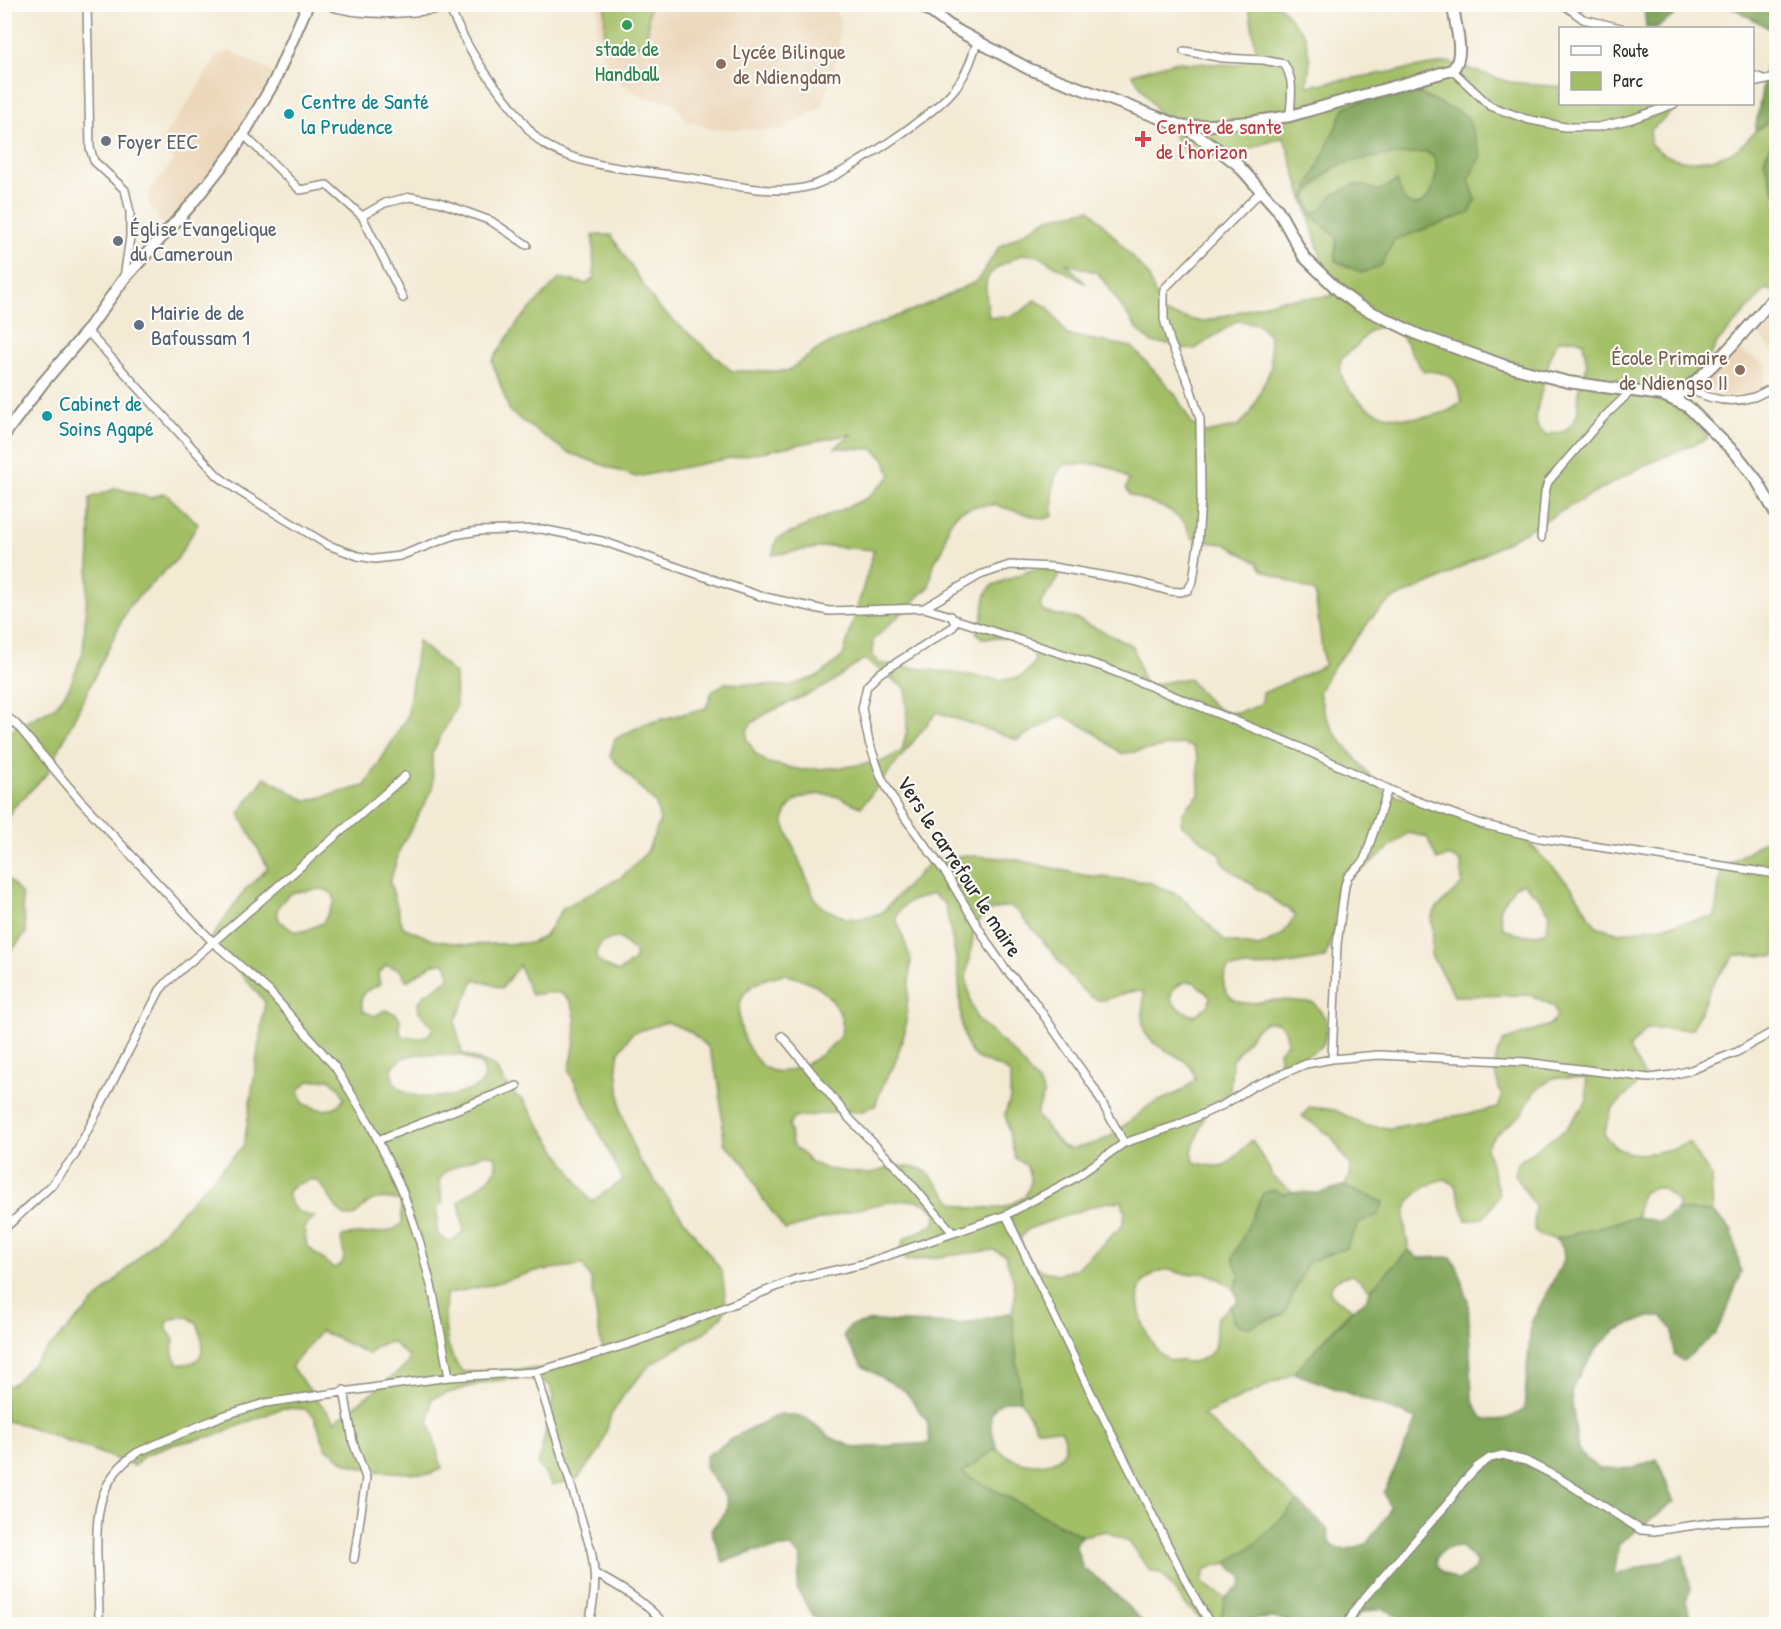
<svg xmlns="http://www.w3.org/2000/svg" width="1781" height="1629" font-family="'Patrick Hand',sans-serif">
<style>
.built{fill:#ecd7ba}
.green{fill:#a3bf66;stroke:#677548;stroke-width:1.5;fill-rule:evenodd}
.forest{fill:#82a65b;stroke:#566843;stroke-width:1.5;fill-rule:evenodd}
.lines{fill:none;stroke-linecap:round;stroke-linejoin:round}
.street-casing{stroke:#8f8a80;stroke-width:10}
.secondary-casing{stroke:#8f8a80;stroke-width:14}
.street{stroke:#fff;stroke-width:7}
.secondary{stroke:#fff;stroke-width:10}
.leisure-dot{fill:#2e9e5b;stroke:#fdfcf7;stroke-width:2}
.education-dot{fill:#8d6e63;stroke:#fdfcf7;stroke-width:2}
.culture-dot{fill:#0f9aa8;stroke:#fdfcf7;stroke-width:2}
.health-dot{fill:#e0444e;stroke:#fdfcf7;stroke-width:2}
.worship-dot{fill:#6b7280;stroke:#fdfcf7;stroke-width:2}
.service-dot{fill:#5c6f8a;stroke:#fdfcf7;stroke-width:2}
.labels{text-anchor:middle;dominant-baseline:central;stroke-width:4.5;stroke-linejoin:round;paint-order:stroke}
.leisure-label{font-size:22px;fill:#27864d;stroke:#fdfcf7}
.education-label{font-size:22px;fill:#785e54;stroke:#fdfcf7;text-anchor:start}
.culture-label{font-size:22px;fill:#0d838f;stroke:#fdfcf7;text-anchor:start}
.health-label{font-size:22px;fill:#be3a42;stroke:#fdfcf7;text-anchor:start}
.worship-label{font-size:22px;fill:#5b616d;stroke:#fdfcf7;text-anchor:start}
.service-label{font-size:22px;fill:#4e5e75;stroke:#fdfcf7;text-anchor:start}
.street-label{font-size:22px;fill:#2b2b2b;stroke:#fdfcf7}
</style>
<rect width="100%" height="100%" fill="#fdfcf7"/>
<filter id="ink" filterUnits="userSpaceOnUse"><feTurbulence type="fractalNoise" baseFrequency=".0167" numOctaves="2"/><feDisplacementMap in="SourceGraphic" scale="12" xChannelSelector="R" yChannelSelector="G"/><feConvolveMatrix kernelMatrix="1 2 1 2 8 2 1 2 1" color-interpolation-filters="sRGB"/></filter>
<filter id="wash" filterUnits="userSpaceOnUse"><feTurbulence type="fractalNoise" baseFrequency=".008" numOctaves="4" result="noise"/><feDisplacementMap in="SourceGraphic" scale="24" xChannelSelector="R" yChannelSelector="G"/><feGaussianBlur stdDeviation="1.35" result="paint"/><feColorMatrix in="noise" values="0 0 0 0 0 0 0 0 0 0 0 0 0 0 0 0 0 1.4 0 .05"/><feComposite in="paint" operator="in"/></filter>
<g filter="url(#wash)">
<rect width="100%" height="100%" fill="#f3ead4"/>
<path class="built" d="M598,5H833L840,21L839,50L823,106L782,130L711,129L688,122L673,102L644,98L612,77L597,38Z
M231,51L272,72L273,77L239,139L169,230L160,221L147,200L151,188L174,161L160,142L192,97L215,59L221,52Z
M1776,310V354L1753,329Z
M1734,348L1767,365L1764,384L1753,395L1726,398L1703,382Z"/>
<path class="green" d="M605,5H649L647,46L604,45Z
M1246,5H1279L1305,36L1310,61L1307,86L1449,62L1509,82L1560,87V104H1681L1651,130L1650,143C1672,167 1710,165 1737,149C1743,146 1748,138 1753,133C1760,127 1769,122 1776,117V133L1764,160L1776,196V292L1766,289L1718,342L1681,406L1708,438L1643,466L1436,581L1393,599L1374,615L1330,672L1319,692L1325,715L1336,735L1383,791L1522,836L1571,886L1596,926L1620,933L1715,917L1721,869L1776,833V956L1735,955L1713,983L1692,1029H1647L1629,1048L1645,1077L1612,1109L1604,1133C1620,1165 1663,1153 1689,1143L1711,1176L1713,1212L1677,1210L1678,1202L1662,1188C1638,1188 1640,1197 1637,1217L1555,1239L1543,1237L1534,1230L1535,1206L1514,1174L1517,1163L1566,1129L1587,1101L1586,1078H1553L1534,1092L1522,1114L1493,1137L1486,1147L1499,1194C1490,1210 1487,1222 1466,1220L1455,1185L1445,1179C1434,1181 1428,1185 1419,1192C1398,1207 1405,1228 1409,1250L1370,1290L1353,1275C1343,1276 1336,1278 1330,1287V1295L1352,1309L1294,1373L1203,1415L1298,1502C1277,1523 1256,1548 1229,1562C1216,1568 1202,1562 1203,1583L1225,1598L1220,1624L1207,1623L1188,1608L1162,1574L1150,1570L1129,1542L1106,1531L1082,1536L961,1473L997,1448C1004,1455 1011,1459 1021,1462C1037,1466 1067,1465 1065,1443C1065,1437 1064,1435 1061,1430L1037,1429L1021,1401L1012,1312C1019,1292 1012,1274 1005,1255L994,1250L906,1261L900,1251L904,1239L935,1224L936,1213C930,1207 926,1202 917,1201C889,1196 816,1222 785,1230L762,1198L746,1165L724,1143L719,1083L708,1047L689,1031L667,1022L632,1033L619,1052L617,1065L621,1111L637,1157L722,1271L726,1305L722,1316L705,1332L651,1364L625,1393L611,1415L600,1451L577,1479L553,1485L538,1465L553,1398L550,1385C514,1369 467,1387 432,1398L429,1422L442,1468L431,1474L371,1471L347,1463L326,1448L314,1416L305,1409L282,1408L217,1435L167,1446L142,1457L135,1466L25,1425L5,1421L4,1388L13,1384L137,1259L244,1145L265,1002L230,961L207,944L246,889L268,868L239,813L265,777L306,801L365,786L407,717L418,641L455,674L456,707L432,753L433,788L400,849L390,882L403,927L433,940L465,945L531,943L545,936L563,908L622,877L647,852L660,821L656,804L610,756L615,739L644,724L706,708L712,692L725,683L789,686L819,676L843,656L874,550L829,546L772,555L777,539L867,498L891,476L885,460L873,449L835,448L851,434L636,477L567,452L510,412L492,361L518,322L560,278L586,284L594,278L593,235H611L656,305L732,371H787L823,346L940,299L977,281L999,247L1049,218L1090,209L1148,275L1162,313L1203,322L1279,300L1333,296L1284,137L1226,157L1189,158L1132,74L1174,62L1238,65L1256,52L1250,13ZM1023,254L1039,256L1086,284L1066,263L1098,273L1138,330L1152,343L1171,344L1178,349H1195L1237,321L1258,324L1270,336L1271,368L1250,414L1238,426L1206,433L1192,424L1175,394L1132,347L1067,335L1048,307L1034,300C1019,316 1011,318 989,317C983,272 982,275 1023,254ZM1381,326C1413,335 1405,350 1424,371C1450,372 1455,375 1462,401C1443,422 1390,423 1367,407C1359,401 1353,395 1347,387C1343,380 1338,369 1341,361C1345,352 1351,352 1357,345C1366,336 1368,329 1381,326ZM1576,339L1583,342L1587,366L1579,387L1578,412L1573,423L1565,431L1547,435L1538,428L1535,417L1552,351L1559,340ZM1066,464C1095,465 1108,459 1129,481L1126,488L1130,495L1169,510L1185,523L1191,537L1198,541L1225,544L1257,562L1262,570L1315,592L1324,666L1263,693L1262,702C1251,711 1233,715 1220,710C1211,706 1195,686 1188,678L1145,686L1133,646L1077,619L1044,612L1040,605L1059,576L1055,569L1039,567L993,585C981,596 986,604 982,618C981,623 978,628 976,632L982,638H1016L1031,645L1035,661C1024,677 1022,678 1003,680L878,663L873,656V640L929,587L934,563L943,549L949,524L960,511L976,506L995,505L1036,517L1045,519L1053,516C1053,499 1049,473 1066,464ZM864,659L906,689L907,729L902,751L883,761L845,767L802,770L768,763L755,753L747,739V731L751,724L767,713L826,686ZM937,712L1017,740L1062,715L1092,731L1122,754L1182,744L1193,747L1198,758L1199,794L1183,812L1181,824L1220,854L1225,866L1296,915L1282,935L1259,947L1225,941L1180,896L1149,882L1083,875L1014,859L965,855L930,862L881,913L858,919L846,918L823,908L815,899L784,824C784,796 816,790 839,797C846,800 854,804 861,807ZM1408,833L1427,837L1437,860L1449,856L1461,862L1462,884L1437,908L1431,918L1433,931L1431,955L1455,996L1531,995L1554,1006L1557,1017L1549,1025L1503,1041C1491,1062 1494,1076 1502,1097L1498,1108L1391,1128L1366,1126L1335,1110L1310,1107L1302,1116L1331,1136L1350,1166V1177L1343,1186L1383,1202L1378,1215L1359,1222L1346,1248L1308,1262L1284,1314H1231V1306L1217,1318C1214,1329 1218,1340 1213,1350C1210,1357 1196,1362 1189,1362C1183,1361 1176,1361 1171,1360C1150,1354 1130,1302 1142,1284C1145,1280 1150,1277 1153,1275C1161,1268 1169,1269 1179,1273C1186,1275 1189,1274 1197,1273C1211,1272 1223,1280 1234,1290L1273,1190L1284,1194L1294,1192L1275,1179L1252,1140C1228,1163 1229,1172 1194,1162L1192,1151L1208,1106L1230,1094L1232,1060L1256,1029L1266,1022H1278L1286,1032L1287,1043L1279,1052L1280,1063C1292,1059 1316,1055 1323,1044C1327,1038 1327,1027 1327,1020L1314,1003C1303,1002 1292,1000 1281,1000C1263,999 1241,1011 1228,994C1221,986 1224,977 1228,968L1276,966L1325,958L1335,929L1336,893L1341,882L1360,871ZM1523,883L1540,899L1550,914L1546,931C1530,938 1518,936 1503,928L1499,909L1515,886ZM322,889C330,891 333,893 335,901L323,923L304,931H293L279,920L277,912L278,907L288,895L295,892ZM932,894L945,904C950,930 957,956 959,982C961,1002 959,1034 970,1051C979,1065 999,1062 1010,1074V1099L1005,1114L1015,1158L1027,1166L1031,1182L1025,1197L1003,1208H970L954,1203L927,1172L919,1168L895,1166L869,1174L826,1169L811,1162L792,1144L789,1125L794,1118L841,1111L860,1112L875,1106L885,1080L894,1066L905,1031L911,960L896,918C902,900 916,900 932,894ZM1002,907H1011L1018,912C1029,925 1041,938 1051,951C1061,963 1083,998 1099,1000C1114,1001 1126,988 1144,992C1144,1004 1140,1023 1146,1034C1158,1054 1195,1055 1195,1080L1182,1091L1150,1105L1111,1136L1096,1143L1071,1149L1062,1146L1036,1115L1044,1095L1041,1087L1016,1055L977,1019L971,1003L966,977L975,926L987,912ZM619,938L636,953L634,961L618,972L602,964L596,958C596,943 606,939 619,938ZM444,963L448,966L449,979L424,995L418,1003L419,1011L433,1027L429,1035L421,1038L402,1037L399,1028L400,1019L396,1014L385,1010L375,1016L363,1011L361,1000L364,992L380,984L378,974L387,965L400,970L407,981L433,964ZM519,965L531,995C539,994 551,991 559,993C585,1002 574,1051 569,1071L623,1180L591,1202L523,1100L511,1092L495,1067L462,1053L455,1022L475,979L502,988ZM785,974C792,977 800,978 807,981C827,990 852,1016 838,1039C835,1043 829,1048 825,1051C814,1062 784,1076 770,1070C748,1061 730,1015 744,994C754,981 770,977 785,974ZM1184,982H1194L1210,996L1209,1005L1193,1016L1177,1007L1171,1001C1170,990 1175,987 1184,982ZM418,1054L461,1055L482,1065C483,1069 486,1075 484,1079C480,1097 386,1113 392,1068C399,1058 406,1056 418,1054ZM329,1079L340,1088L344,1099C332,1114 319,1111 303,1103L299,1090L309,1081ZM484,1154L495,1156C503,1179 471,1188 459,1202L464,1232L449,1242L437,1233V1207L443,1203L439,1180L447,1170ZM309,1180H317C327,1190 333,1206 342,1214C354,1224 361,1207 369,1202C379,1196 391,1199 401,1201L402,1224C383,1238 364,1231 343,1236L341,1240C344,1252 348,1266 333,1268L307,1246L304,1228L315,1216C298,1215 293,1209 287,1194C291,1185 301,1183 309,1180ZM1122,1201L1125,1213L1123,1225L1076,1269L1059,1274L1042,1271L1025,1255L1020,1238L1028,1229L1102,1203ZM583,1265L591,1280L602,1351L549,1368L463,1372C443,1351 444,1321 446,1294L490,1285L536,1271ZM186,1316L197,1323C205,1343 208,1365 179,1364C171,1356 172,1350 174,1340L166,1328L169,1320ZM321,1331L369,1354C376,1345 382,1343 392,1342L409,1357L407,1365L335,1421L291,1367Z
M117,488L150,498L165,493L198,524L177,559L129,606L47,774L14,807L5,823V734L56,706L70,686L83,652L90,550V498Z
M5,876L21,893L26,933L5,958Z"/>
<path class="forest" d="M1644,5V4L1689,5L1656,28H1646Z
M1728,5H1776V117L1755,131L1772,30Z
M1403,86L1467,116L1481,155L1469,180L1476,200L1470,213L1394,240L1381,266L1362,273L1336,261L1335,253L1337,237L1312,216L1304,197L1345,107ZM1427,152C1429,154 1432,155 1434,158C1442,172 1428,217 1407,202C1401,198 1400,188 1397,181L1380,191L1356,184L1333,195L1319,212H1312L1306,198L1307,195C1316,184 1325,173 1338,166C1359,156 1402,155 1427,152Z
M1776,133V196L1764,160Z
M1343,1186L1384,1202L1378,1215L1359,1222L1346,1248L1308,1262L1284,1314L1246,1328L1233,1321L1231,1306L1237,1302V1296L1234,1290L1240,1277L1233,1258L1263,1193L1273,1190L1284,1194L1294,1192L1319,1193Z
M1677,1210L1713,1212L1732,1231L1741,1272L1726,1313L1715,1334L1683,1361L1674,1354L1673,1330L1662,1317H1650L1616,1330L1598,1347L1576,1380L1571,1393L1577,1443L1581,1454L1600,1469L1634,1468L1657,1459L1674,1502L1619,1544L1614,1575L1683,1555L1691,1589L1686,1600L1691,1621L1696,1624H1409L1397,1615L1382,1608L1360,1613L1350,1624H1295C1271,1611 1245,1624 1220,1624L1225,1598L1241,1586L1243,1578L1227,1563L1255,1544L1298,1502L1327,1529L1331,1544L1338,1549H1348L1366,1544L1387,1516L1390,1507L1384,1492L1417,1419L1294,1373L1352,1310L1368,1298L1370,1290L1409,1250L1418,1258L1451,1257L1457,1266L1468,1300L1472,1398L1482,1418C1497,1422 1512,1419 1524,1409L1531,1323L1564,1260L1563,1248L1555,1239L1637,1217L1660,1222ZM1460,1546L1476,1561L1475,1569L1458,1581L1442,1572L1437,1566L1436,1558C1443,1549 1449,1547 1460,1546Z
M1012,1312L1021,1401C1015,1399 1013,1400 1007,1401C982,1408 992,1430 997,1448L962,1473L1082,1536L1075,1545L1083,1568L1104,1583L1145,1624H818L797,1589L801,1557L791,1547L756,1551L723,1562L711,1530L727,1510L726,1497L705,1468L706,1456L738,1435L780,1414L806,1418L832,1438L855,1448L930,1443L927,1421L905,1391L862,1366L843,1336L850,1326L872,1321L963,1324Z"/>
</g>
<g filter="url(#ink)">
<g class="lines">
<g class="street-casing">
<path id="street" d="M87,4L90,148L94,161L125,190L130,212V237L124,278
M323,4C372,22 432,10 483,4
M1563,4L1583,19L1621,28
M449,8C458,26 466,44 477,60C488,78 502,94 515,111C523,122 530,133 541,142C579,168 641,170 685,177C724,183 772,197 811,186C842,177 937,113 956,87C967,73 972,58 977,42
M1184,51L1223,58L1263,60L1284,64C1295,80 1291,97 1290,116
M1452,70L1490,106L1526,119L1565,127H1598L1632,119L1674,104
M1752,75L1764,79
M1752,83L1776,78
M244,135L300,190L327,185L362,216L403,298
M362,216L385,203L410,197L439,202L491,221L527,245
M87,331L218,476L240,492L328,545L358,556L375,559L400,556L455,535L478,531L541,529L602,541L760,596L829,611L924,608L980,575L1010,565L1053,567L1134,581L1169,591L1181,592L1188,590L1193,581L1198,545L1201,497L1200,419L1189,384L1171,344L1164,319V289L1261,191
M1688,388C1709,400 1731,404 1754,397C1762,394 1768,389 1776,387
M1541,538L1545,492L1548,482L1603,418L1631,391
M924,608L951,616L955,623L953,627L880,673L867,686L862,708L869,742L881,777L900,811L947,875L990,947L1007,971L1031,997L1094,1088L1124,1143
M954,619L1103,667L1297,746L1401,795L1481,824L1540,838L1776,874
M4,714L17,725L79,799L188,916L213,942L269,991L335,1067L370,1124L403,1192L420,1243L433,1293L449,1377
M782,1036L849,1118L902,1173L953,1233
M1332,1059L1337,944L1345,885L1348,876L1363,862L1366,855L1388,789
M378,1140L517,1086
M1006,1215L1086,1383L1188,1585L1210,1624
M4,1229L52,1185L75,1155L142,1025L160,990L167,982L405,776
M536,1372L591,1550C597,1581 595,1595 589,1624
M344,1390L353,1442L366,1478L354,1559
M596,1574C620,1587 647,1603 664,1624
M99,1624C99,1603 98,1581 97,1559C96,1515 97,1479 138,1452L222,1416L265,1403L449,1377L536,1372L632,1343L670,1329L796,1279L863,1264L1006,1215L1075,1178L1124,1143L1178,1125L1223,1105L1254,1086L1306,1064L1332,1059L1378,1055L1525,1062L1649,1078L1672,1075L1691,1070L1737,1052L1776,1030
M1347,1624L1358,1605L1448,1503L1463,1482L1477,1467L1490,1458L1503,1455L1526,1461L1559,1478L1641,1530L1654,1531L1716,1522L1776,1520"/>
</g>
<g class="secondary-casing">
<path id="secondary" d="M920,4L953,28L1029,69L1184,127L1216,148L1237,164L1278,210L1304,257L1340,292L1359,306L1419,335L1503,365L1568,382L1662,395L1687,406L1737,455L1756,479L1776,514
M1184,127L1250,122L1290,116L1452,70C1467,56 1454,24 1453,4
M1674,398C1713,370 1745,331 1776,295
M4,435L42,384L87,331L123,280L190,206L233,152L274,82L308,4"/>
</g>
<use href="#street" class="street"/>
<use href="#secondary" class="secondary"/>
</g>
</g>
<circle class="leisure-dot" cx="627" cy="25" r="6"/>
<g class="education-dot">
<circle cx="721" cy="64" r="6"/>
<circle cx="1740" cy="370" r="6"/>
</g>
<g class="culture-dot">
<circle cx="289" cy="114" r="6"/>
<circle cx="47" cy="416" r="6"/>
</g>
<path class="health-dot" d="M1140 130h6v6h6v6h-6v6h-6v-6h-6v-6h6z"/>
<g class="worship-dot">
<circle cx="106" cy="141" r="6"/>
<circle cx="118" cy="241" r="6"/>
</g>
<circle class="service-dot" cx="139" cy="325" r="6"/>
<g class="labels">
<g class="leisure-label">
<text x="627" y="48">stade de<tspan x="627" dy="25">Handball</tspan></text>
</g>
<g class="education-label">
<text x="733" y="51">Lycée Bilingue<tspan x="733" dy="25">de Ndiengdam</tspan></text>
<text x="1728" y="357" text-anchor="end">École Primaire<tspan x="1728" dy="25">de Ndiengso II</tspan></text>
</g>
<g class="culture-label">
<text x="301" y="101">Centre de Santé<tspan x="301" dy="25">la Prudence</tspan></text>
<text x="59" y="403">Cabinet de<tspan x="59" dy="25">Soins Agapé</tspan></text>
</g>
<g class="health-label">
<text x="1156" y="126">Centre de sante<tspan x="1156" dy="25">de l'horizon</tspan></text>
</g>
<g class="worship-label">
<text x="118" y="141">Foyer EEC</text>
<text x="130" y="228">Église Evangelique<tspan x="130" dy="25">du Cameroun</tspan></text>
</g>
<g class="service-label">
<text x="151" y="312">Mairie de de<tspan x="151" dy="25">Bafoussam 1</tspan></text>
</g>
<g class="street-label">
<text transform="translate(960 866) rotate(57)">Vers le carrefour le maire</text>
</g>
</g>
<rect width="1781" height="1629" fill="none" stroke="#fdfcf7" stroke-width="24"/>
<rect x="1559" y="27" width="195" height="78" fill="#fdfcf7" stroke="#a9a8a5" stroke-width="1.5"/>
<rect x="1571" y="46" width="30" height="9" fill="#ffffff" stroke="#a9a8a5" stroke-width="1.5"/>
<text x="1613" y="57" font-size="18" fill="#2b2b2b">Route</text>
<rect x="1571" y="72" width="30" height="18" fill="#a3bf66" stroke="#a9a8a5" stroke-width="1.5"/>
<text x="1613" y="87" font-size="18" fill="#2b2b2b">Parc</text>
</svg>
